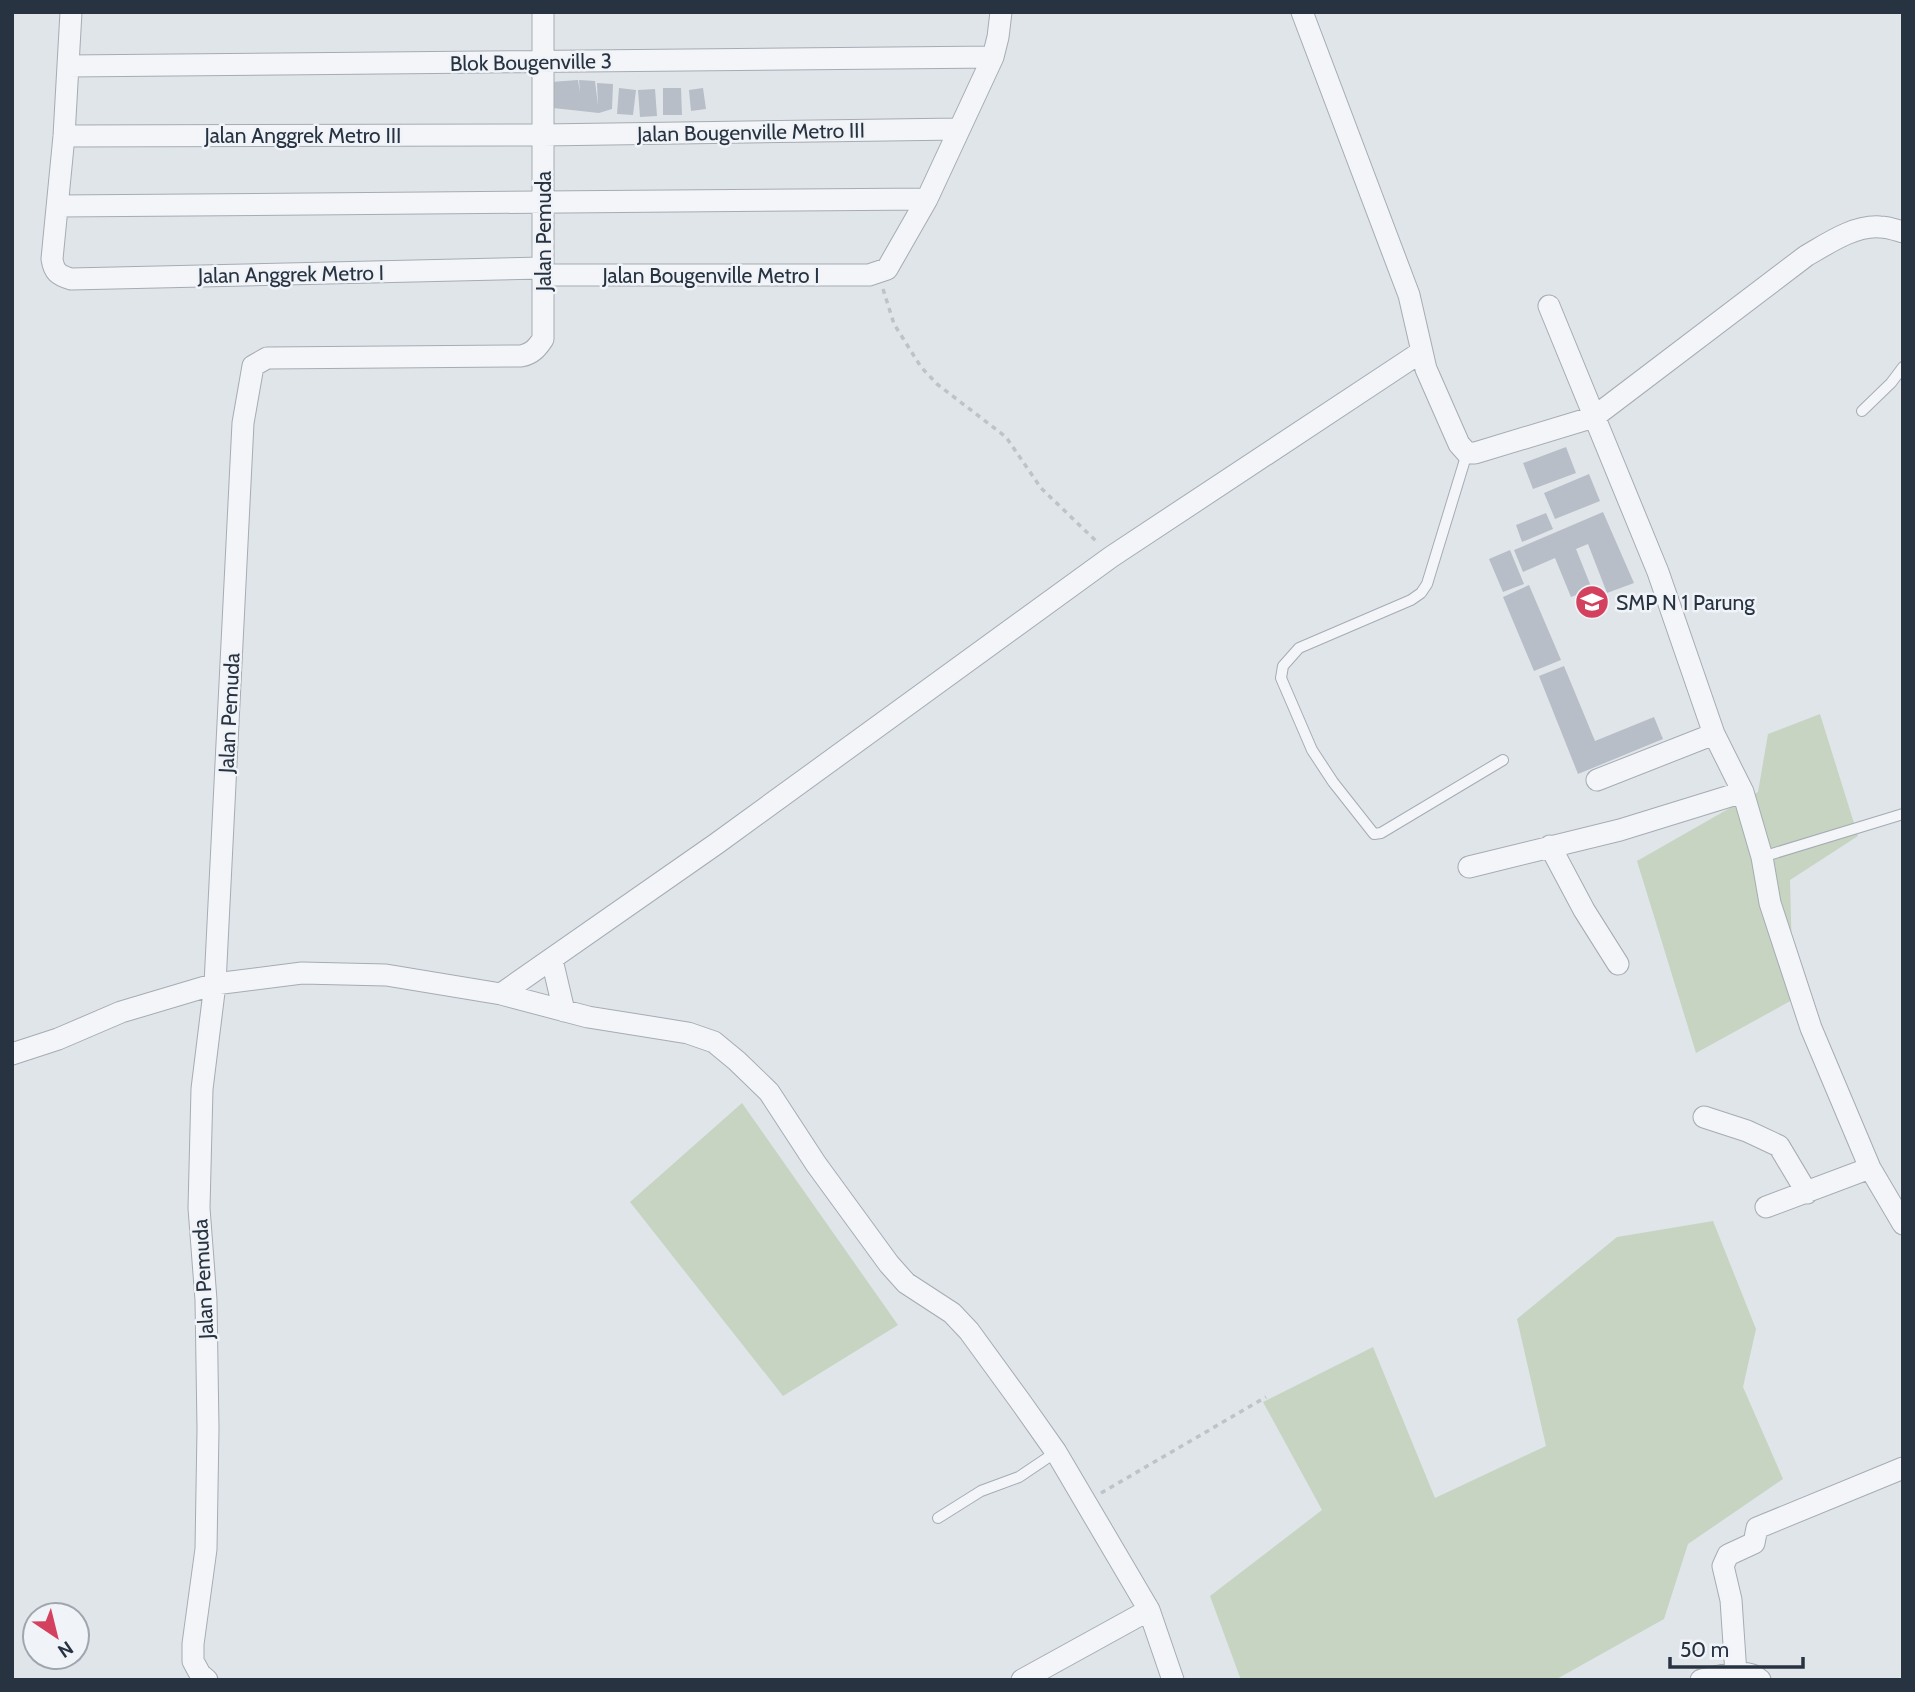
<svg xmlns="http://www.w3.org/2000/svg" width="1915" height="1692" font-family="Cabin,sans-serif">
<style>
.green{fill:#c7d4c1}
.building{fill:#b7bec7}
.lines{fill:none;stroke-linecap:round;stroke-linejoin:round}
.lane-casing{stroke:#a5acb4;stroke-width:12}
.street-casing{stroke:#a5acb4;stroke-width:23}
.path{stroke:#bec3c9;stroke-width:3.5;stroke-dasharray:5 5;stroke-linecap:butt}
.lane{stroke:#f3f5f8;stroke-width:10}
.street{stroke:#f3f5f8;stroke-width:21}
.labels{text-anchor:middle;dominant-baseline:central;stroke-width:5;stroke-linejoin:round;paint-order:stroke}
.street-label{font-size:21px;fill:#283342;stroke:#f0f3f7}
.poi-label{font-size:21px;fill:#283342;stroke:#f0f3f7;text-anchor:start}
</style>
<rect width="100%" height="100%" fill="#e0e5ea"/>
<path class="green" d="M1820,714L1858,836L1790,880L1792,957L1805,993L1696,1053L1637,861L1758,792L1768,734Z
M742,1103L898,1325L783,1396L630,1202Z
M1713,1221L1756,1329L1743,1387L1783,1479L1688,1544L1664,1619L1555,1680H1241L1210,1596L1322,1510L1263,1402L1373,1347L1435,1498L1546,1446L1517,1319L1617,1237Z"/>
<path class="building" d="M578,80L580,93L579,80L595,81L598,106L597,83L613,84L612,109L599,113L553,108L551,82Z
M619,88L636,90L633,115L617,114Z
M663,88H681L682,115H663Z
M703,88L706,109L691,111L689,90Z
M655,89L657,116L640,117L638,90Z
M1566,447L1576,473L1533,489L1523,463Z
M1589,474L1600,501L1555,519L1544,493Z
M1603,512L1634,583L1607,593L1588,544L1576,549L1592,589L1571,597L1555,558L1523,572L1514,550Z
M1546,513L1553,529L1522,542L1516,525Z
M1510,550L1524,584L1503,592L1489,559Z
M1529,585L1561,660L1534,671L1503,597Z
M1564,666L1595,741L1654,717L1663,739L1578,774L1539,676Z"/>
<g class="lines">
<g class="lane-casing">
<path id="lane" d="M1862,411L1891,383L1903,367
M1467,453L1427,584L1421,593L1411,600L1299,648L1283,666L1281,678L1312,750L1333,782L1374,834L1381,833L1503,760
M1762,857L1903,814
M938,1518L981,1491L1019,1477L1056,1452"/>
</g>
<g class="street-casing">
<path id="street" d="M71,12L64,136L52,259C54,272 58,275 71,279L543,268
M1302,12L1409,295L1426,369L1459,444L1467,453H1475L1594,417L1806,256C1827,244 1854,225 1880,227C1888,227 1896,230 1903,232
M68,66L993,57
M64,136L543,135L959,129
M58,206L927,199
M543,275H869L887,269L927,199L993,57L998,37L1001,12
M1549,306L1658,572L1714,734L1743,792L1762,857L1770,903L1811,1028L1870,1168L1903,1224
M1597,780L1714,734
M1550,846L1584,910L1618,964
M1469,867L1620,830L1743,792
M552,960L564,1011
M501,994L716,844L1111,557L1421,352
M12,1054L58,1039L121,1012L215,984L302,973L386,975L501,994L588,1017L688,1033L714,1042L737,1061L769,1092L816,1164L889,1264L906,1283L952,1313L969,1331L1020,1401L1056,1452L1149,1610L1173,1680
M1704,1117L1747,1131L1779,1146L1807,1193
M1766,1207L1870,1168
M1736,1674L1731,1600L1723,1566L1728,1555L1754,1543L1757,1528L1903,1468
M207,1680L200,1674L193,1661V1644L206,1549L208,1429L206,1300L199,1208L202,1089L215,984L243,423L253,366L267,358L521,356C532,354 537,348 543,339V12
M1022,1680L1149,1610
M1701,1680C1719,1677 1746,1666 1760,1680"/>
</g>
<path class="path" d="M883,289L894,324L921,367L937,384L1006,437L1041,488L1098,543
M1101,1493L1266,1397"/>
<use href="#lane" class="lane"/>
<use href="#street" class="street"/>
</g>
<defs>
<g id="school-disc" transform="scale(1.75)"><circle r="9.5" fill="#d3415e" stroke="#f0f3f7"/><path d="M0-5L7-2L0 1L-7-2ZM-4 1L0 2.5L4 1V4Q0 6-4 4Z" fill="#fff"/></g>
</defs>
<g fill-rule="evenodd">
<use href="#school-disc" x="1592" y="602"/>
</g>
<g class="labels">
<g class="street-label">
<text transform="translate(531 62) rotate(-1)">Blok Bougenville 3</text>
<text transform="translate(751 132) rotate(-1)">Jalan Bougenville Metro III</text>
<text x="303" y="135">Jalan Anggrek Metro III</text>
<text transform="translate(543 231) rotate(-90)">Jalan Pemuda</text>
<text transform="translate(291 274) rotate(-1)">Jalan Anggrek Metro I</text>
<text x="711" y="275">Jalan Bougenville Metro I</text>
<text transform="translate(229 713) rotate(-87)">Jalan Pemuda</text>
<text transform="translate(203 1279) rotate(-93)">Jalan Pemuda</text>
</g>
<g class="poi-label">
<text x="1616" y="602">SMP N 1 Parung</text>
</g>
</g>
<rect width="1915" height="1692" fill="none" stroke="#283342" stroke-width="28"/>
<g transform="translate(56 1636) rotate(145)"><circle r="33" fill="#f0f3f7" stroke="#a0a6af" stroke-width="2"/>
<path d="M0-5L12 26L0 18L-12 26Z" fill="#d3415e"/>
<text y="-10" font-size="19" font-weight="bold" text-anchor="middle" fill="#283342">N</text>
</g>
<path d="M1670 1657v10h133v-10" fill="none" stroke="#283342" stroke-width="3.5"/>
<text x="1680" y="1657" font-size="21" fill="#283342" stroke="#f0f3f7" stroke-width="5" paint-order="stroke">50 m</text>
</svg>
